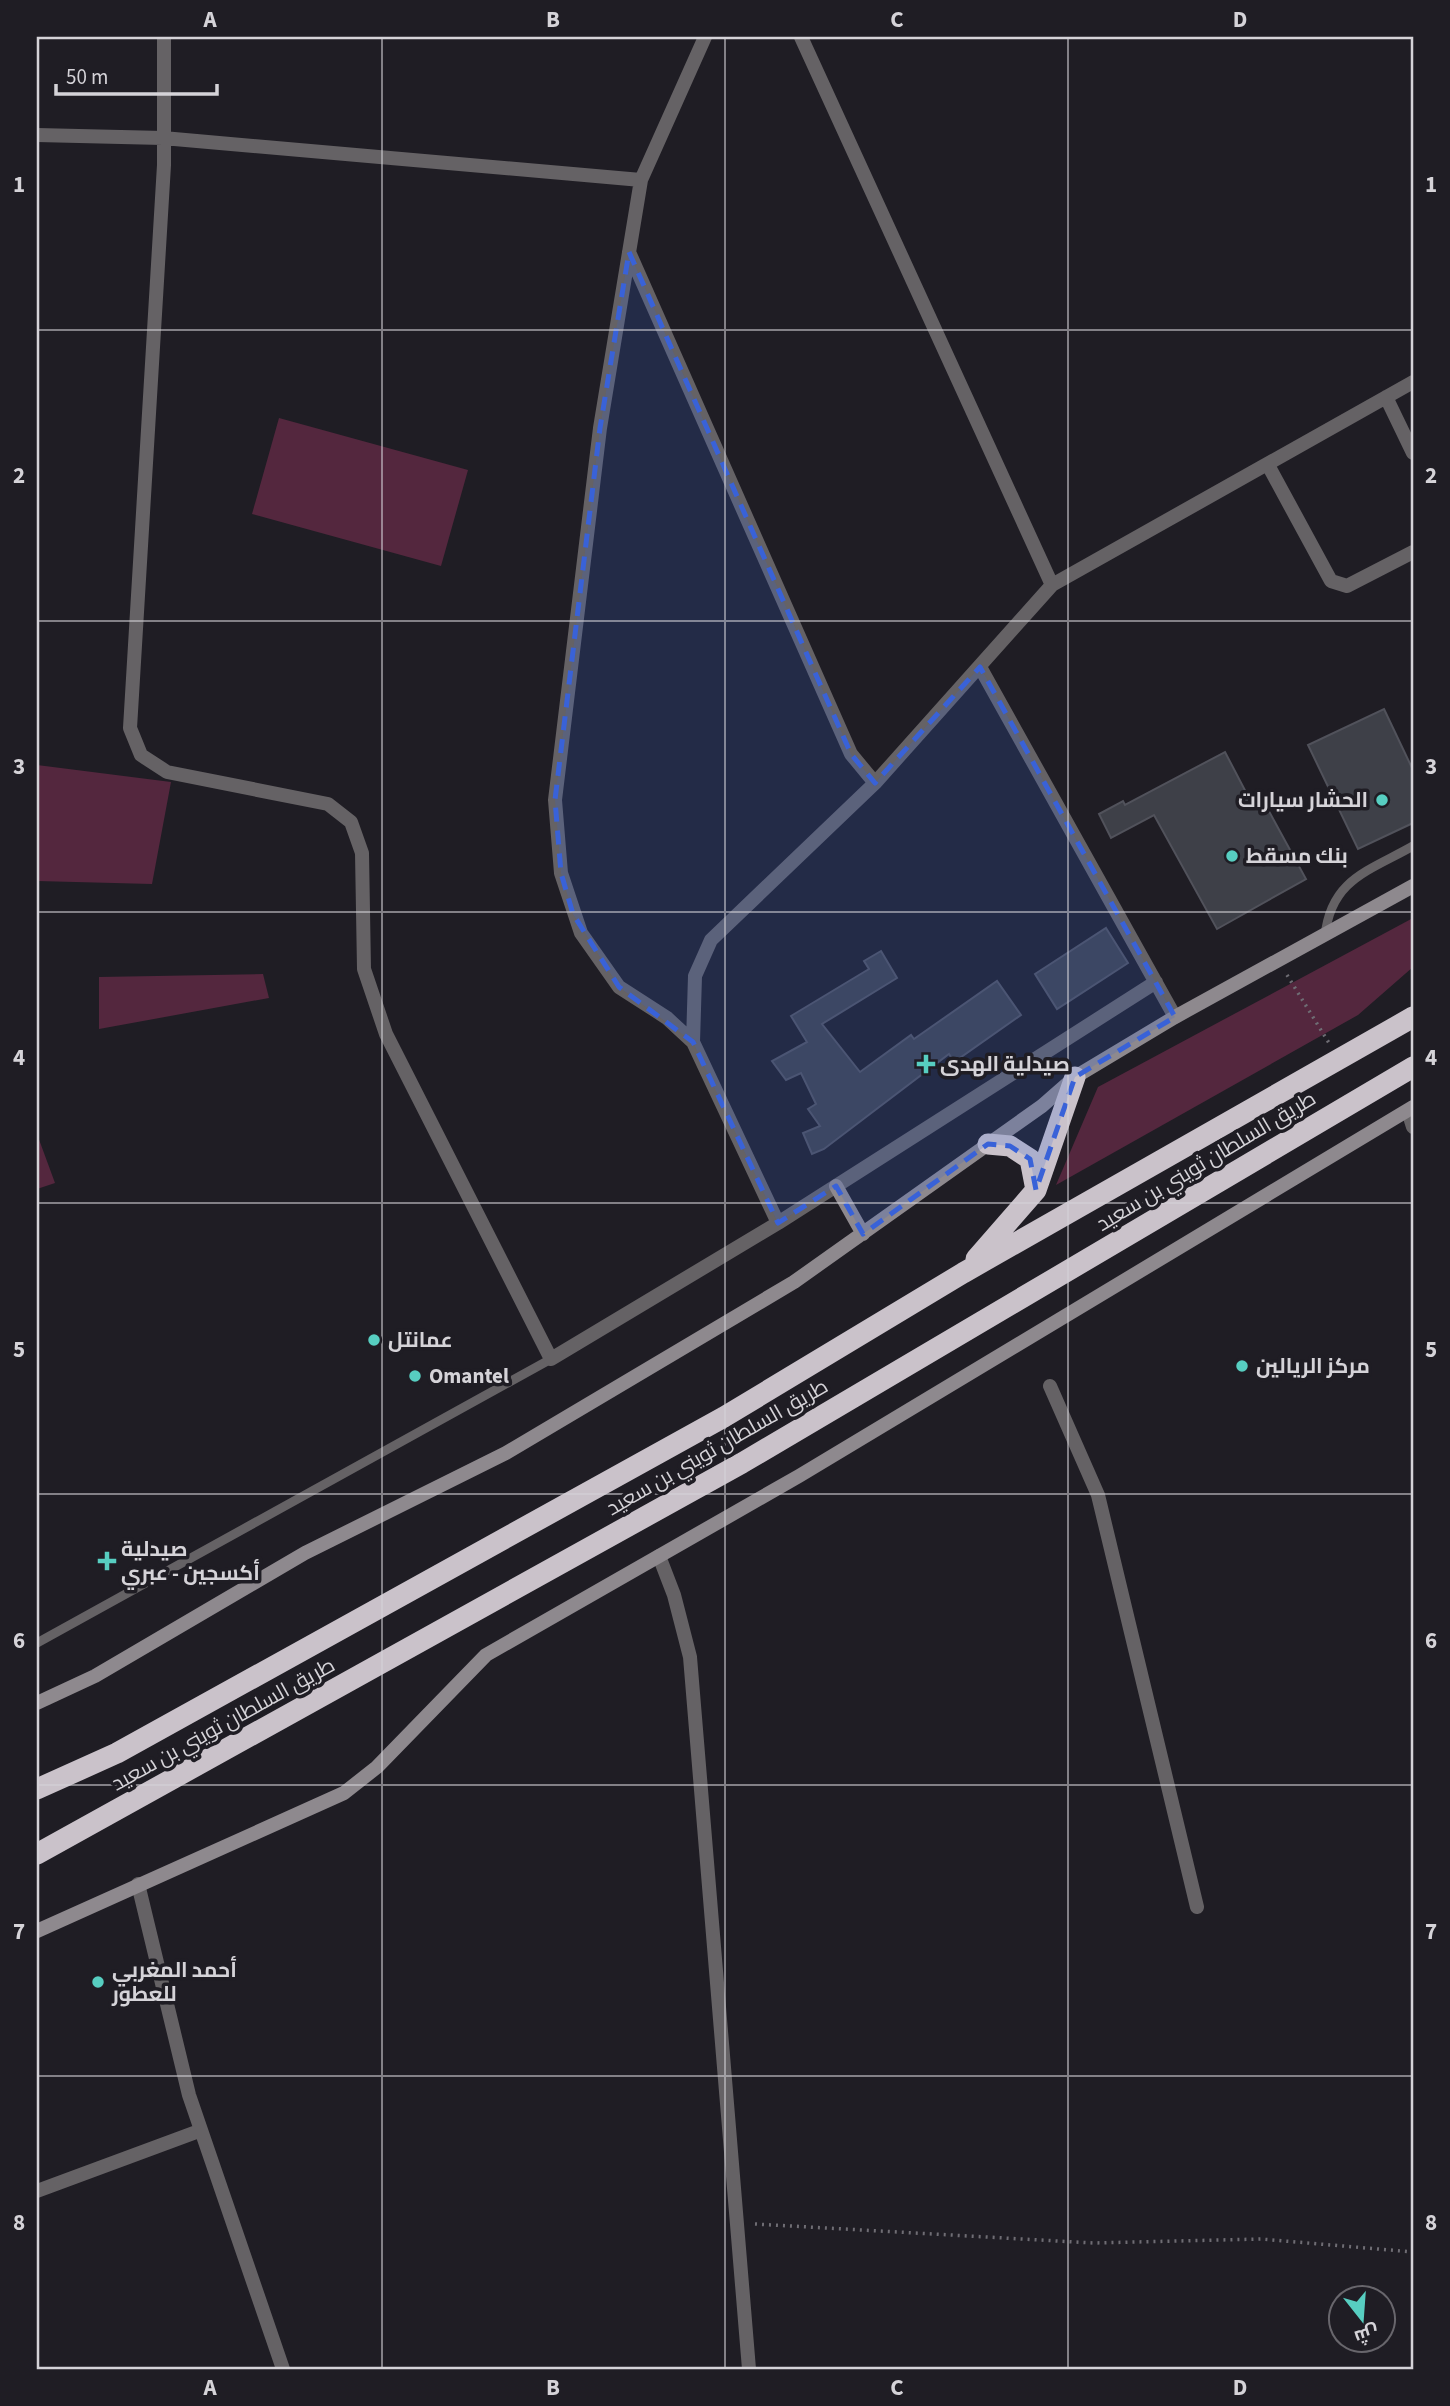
<svg xmlns="http://www.w3.org/2000/svg" width="1450" height="2406" font-family="'Source Sans 3',Cairo,sans-serif">
<style>
.green{fill:#54273e}
.building{fill:#3e4048;stroke:#51525b;stroke-width:2}
.lines{fill:none;stroke-linecap:round;stroke-linejoin:round}
.path{stroke:#6f6d74;stroke-width:3.5;stroke-dasharray:2 5;stroke-linecap:butt}
.lane{stroke:#656265;stroke-width:9}
.street{stroke:#656265;stroke-width:14}
.secondary{stroke:#8e898e;stroke-width:14}
.highway{stroke:#cac2ca;stroke-width:21}
.marked{fill:#3962d8;fill-opacity:0.2;stroke:#3962d8;stroke-width:5;stroke-dasharray:14 9;stroke-linejoin:round}
.grid{fill:none;stroke:#d5d3d8;stroke-width:2;stroke-opacity:0.55}
.poi-dot{fill:#57cec1;stroke:#1f1d24;stroke-width:2.5}
.labels{text-anchor:middle;dominant-baseline:central;stroke-width:7;stroke-linejoin:round;paint-order:stroke}
.poi-label{font-size:21px;font-weight:bold;fill:#d5d3d8;stroke:#1f1d24;text-anchor:start}
.street-label{font-size:21px;fill:#d5d3d8;stroke:#1f1d24}
.neatline{fill:none;stroke:#d5d3d8;stroke-width:2.5}
.grid-label{font-size:23px;text-anchor:middle;font-weight:bold;fill:#d5d3d8}
</style>
<rect width="100%" height="100%" fill="#1f1d24"/>
<path class="green" d="M279,418L468,470L441,566L252,514Z
M37,765L171,782L152,884L37,881Z
M1413,918V967L1358,1015L1056,1185L1098,1087Z
M263,974L269,998L99,1029V977Z
M37,1134L55,1183L37,1189Z"/>
<path class="building" d="M1384,709L1413,770V823L1358,849L1308,745Z
M1225,752L1249,798L1259,793L1306,879L1217,929L1154,815L1111,838L1099,814L1123,801L1125,805Z
M1106,928L1128,963L1057,1009L1035,974Z
M881,951L897,978L822,1024L860,1072L911,1035L914,1039L997,981L1021,1015L954,1062L949,1054L824,1149L812,1154L803,1133L820,1126L808,1109L816,1104L801,1073L786,1080L772,1061L807,1042L791,1016L869,969L864,961Z"/>
<g class="lines">
<path class="path" d="M1287,975L1329,1043
M755,2224L1093,2243L1261,2239L1413,2252"/>
<path class="lane" d="M1325,936C1331,879 1369,871 1413,846
M37,1643L551,1359"/>
<path class="street" d="M164,37V165L130,728L141,755L167,772L328,804L351,822L362,853L364,969L386,1034L551,1359L778,1223L1156,982
M705,37L641,180L600,428L555,800L561,873L581,933L619,987L667,1018L693,1042L778,1223
M801,37L1052,585
M37,135L163,138L641,180
M629,252L851,754L875,783
M1386,397L1413,453
M1268,465L1331,581L1347,586L1413,552
M980,667L1175,1017
M693,1042L695,976L711,940L875,783L1052,585L1413,382
M1408,1111L1413,1127
M1050,1386L1098,1495L1197,1907
M659,1556L674,1595L690,1657L749,2369
M138,1884L189,2095L283,2369
M37,2191L199,2131"/>
<path class="secondary" d="M836,1186L863,1234
M37,1703L95,1676L305,1553L506,1453L794,1282L1042,1106L1075,1077L1175,1017L1413,886
M37,1931L344,1793L377,1767L486,1655L799,1476L1413,1107"/>
<path class="highway" d="M988,1144L1010,1146L1030,1159L1036,1190
M976,1259L1036,1190L1075,1077
M37,1789L117,1753L724,1417L963,1273L1413,1017
M37,1854L742,1463L1413,1067"/>
</g>
<path class="marked" d="M629,252L851,754L875,783L980,667L1175,1017L1075,1077L1036,1190L1030,1159L1010,1146L988,1144L863,1234L836,1186L778,1223L693,1042L619,987L573,914L561,873L555,800L600,428Z"/>
<path class="grid" d="M382,37V2369M725,37V2369M1068,37V2369M37,330H1413M37,621H1413M37,912H1413M37,1203H1413M37,1494H1413M37,1785H1413M37,2076H1413"/>
<g class="poi-dot">
<circle cx="1382" cy="800" r="7"/>
<circle cx="1232" cy="856" r="7"/>
<path d="M922.5 1053.5h7v7h7v7h-7v7h-7v-7h-7v-7h7z"/>
<circle cx="374" cy="1340" r="7"/>
<circle cx="1242" cy="1366" r="7"/>
<circle cx="415" cy="1376" r="7"/>
<path d="M103.5 1550.5h7v7h7v7h-7v7h-7v-7h-7v-7h7z"/>
<circle cx="98" cy="1982" r="7"/>
</g>
<g class="labels">
<g class="poi-label">
<text x="1368" y="800" text-anchor="end">الحشار سيارات</text>
<text x="1246" y="856">بنك مسقط</text>
<text x="940" y="1064">صيدلية الهدى</text>
<text x="388" y="1340">عمانتل</text>
<text x="1256" y="1366">مركز الريالين</text>
<text x="429" y="1376">Omantel</text>
<text x="121" y="1549">صيدلية<tspan x="121" dy="24">أكسجين - عبري</tspan></text>
<text x="112" y="1970">أحمد المغربي<tspan x="112" dy="24">للعطور</tspan></text>
</g>
<g class="street-label">
<text transform="translate(1206 1161) rotate(-31)">طريق السلطان ثويني بن سعيد</text>
<text transform="translate(717 1447) rotate(-30)">طريق السلطان ثويني بن سعيد</text>
<text transform="translate(223 1724) rotate(-29)">طريق السلطان ثويني بن سعيد</text>
</g>
</g>
<rect width="1450" height="2406" fill="none" stroke="#1f1d24" stroke-width="77"/>
<g transform="translate(1362 2319) rotate(163)"><circle r="33" fill="#1f1d24" stroke="#68666c" stroke-width="2"/>
<path d="M0-5L12 26L0 18L-12 26Z" fill="#57cec1"/>
<text y="-10" font-size="19" font-weight="bold" text-anchor="middle" fill="#d5d3d8">ش</text>
</g>
<path d="M56 84v10h161v-10" fill="none" stroke="#d5d3d8" stroke-width="3.5"/>
<text x="66" y="84" font-size="21" fill="#d5d3d8" stroke="#1f1d24" stroke-width="5" paint-order="stroke">50 m</text>
<rect x="38" y="38" width="1374" height="2330" class="neatline"/>
<g class="grid-label">
<text x="210" y="27">A</text>
<text x="553" y="27">B</text>
<text x="897" y="27">C</text>
<text x="1240" y="27">D</text>
<text x="19" y="192">1</text>
<text x="1431" y="192">1</text>
<text x="19" y="483">2</text>
<text x="1431" y="483">2</text>
<text x="19" y="774">3</text>
<text x="1431" y="774">3</text>
<text x="19" y="1065">4</text>
<text x="1431" y="1065">4</text>
<text x="19" y="1357">5</text>
<text x="1431" y="1357">5</text>
<text x="19" y="1648">6</text>
<text x="1431" y="1648">6</text>
<text x="19" y="1939">7</text>
<text x="1431" y="1939">7</text>
<text x="19" y="2230">8</text>
<text x="1431" y="2230">8</text>
<text x="210" y="2395">A</text>
<text x="553" y="2395">B</text>
<text x="897" y="2395">C</text>
<text x="1240" y="2395">D</text>
</g>
</svg>
